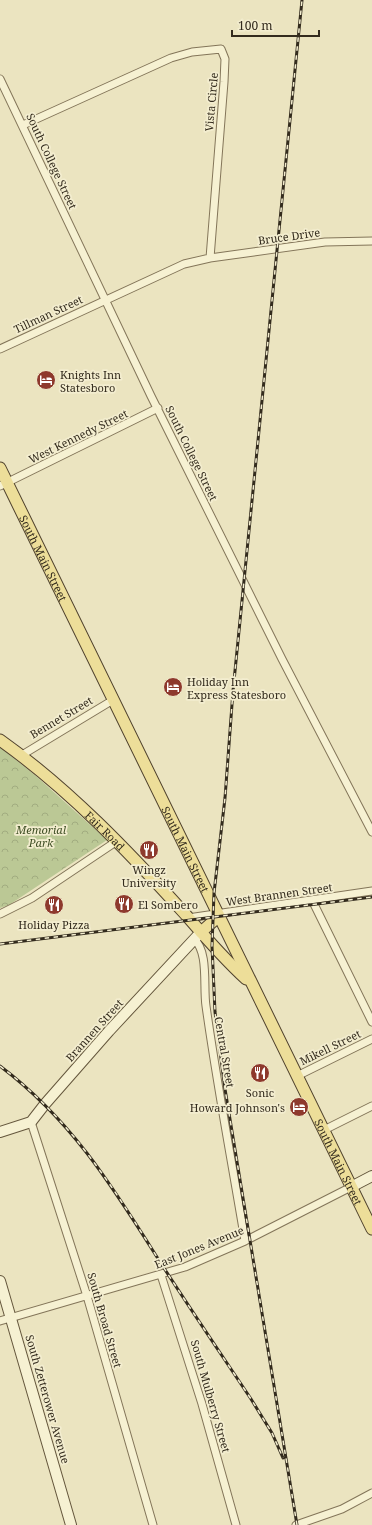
<svg xmlns="http://www.w3.org/2000/svg" width="372" height="1525" font-family="'Noto Serif',serif">
<style>
.park{fill:url(#park-crowns)}
.lines{fill:none;stroke-linecap:round;stroke-linejoin:round}
.street-casing{stroke:#837559;stroke-width:9}
.secondary-casing{stroke:#64563c;stroke-width:12}
.primary-casing{stroke:#50422d;stroke-width:13}
.street{stroke:#f6f1d2;stroke-width:7}
.secondary{stroke:#f6f1d2;stroke-width:10}
.primary{stroke:#edde99;stroke-width:11}
.rail-casing{stroke:#332b1d;stroke-width:3}
.rail{stroke:#f3edcf;stroke-width:1.5;stroke-dasharray:4.5;stroke-linecap:butt}
.labels{text-anchor:middle;dominant-baseline:central;stroke-width:3.5;stroke-linejoin:round;paint-order:stroke}
.street-label{font-size:11px;fill:#332b1d;stroke:#f3edcf}
.poi-label{font-size:11px;fill:#332b1d;stroke:#f3edcf;text-anchor:start}
.park-label{font-size:11px;font-style:italic;fill:#3e4e24;stroke:#f3edcf}
</style>
<defs>
<pattern id="park-crowns" width="20" height="18" patternUnits="userSpaceOnUse"><rect width="20" height="18" fill="#bbc895"/><path d="M2 6a3 3 0 1 1 6 0M12 15a3 3 0 1 1 6 0" fill="none" stroke="#a1ac80"/></pattern>
</defs>
<rect width="100%" height="100%" fill="#ebe4c0"/>
<path class="park" d="M0,747L36,776L107,840L9,905L0,908Z"/>
<g class="lines">
<g class="street-casing">
<path id="street" d="M0,79L151,396L282,659L372,832
M23,125L171,58L192,52L221,49L225,59L224,82L210,258
M0,349L184,264L210,258L325,242L372,241
M0,486L158,408
M22,755L113,700
M312,900L372,1022
M0,914L32,898L117,841
M188,918L372,891
M194,939C209,952 203,987 206,1006C217,1085 232,1163 245,1241
M297,1076L372,1039
M31,1122L87,1296L153,1525
M324,1130L372,1106
M161,1275L202,1404L236,1525
M0,1321L185,1267L245,1241L351,1187
M296,1525L342,1509L372,1493"/>
</g>
<g class="secondary-casing">
<path id="secondary" d="M0,1132L31,1122L45,1104L109,1031L201,932
M351,1187L372,1176
M0,1281L71,1525"/>
</g>
<g class="primary-casing">
<g id="primary">
<path id="s1" d="M0,468L372,1229"/>
<path id="s2" d="M0,740C69,789 129,852 186,915C205,937 224,959 246,979"/>
<path d="M201,932L218,917"/>
</g>
</g>
<use href="#street" class="street"/>
<use href="#secondary" class="secondary"/>
<use href="#primary" class="primary"/>
<g class="rail-casing">
<path id="rail" d="M0,944L372,897
M0,1066C73,1121 114,1189 162,1265C191,1310 221,1354 251,1399L272,1433L283,1458
M297,1525L225,1089L215,1012L212,946L214,893L225,798L233,691L302,0"/>
</g>
<use href="#rail" class="rail"/>
</g>
<defs>
<g id="hotel-disc" transform="scale(1)"><circle r="9.5" fill="#8e392d" stroke="#f3edcf"/><path d="M-6-4.5h1.5V1H6V5H4.5V3h-9V5H-6ZM-4 0a1.8 1.8 0 1 1 3.6 0ZM.5 0V-2.5h3Q6-2.5 6 0Z" fill="#fff"/></g>
<g id="restaurant-disc" transform="scale(1)"><circle r="9.5" fill="#8e392d" stroke="#f3edcf"/><path d="M-5-6h1v4h1v-4h1v4h1v-4h1v5L-1.5 .5V6h-2V.5L-5-1ZM5-6V6H3V1.5H1.5Q1.5-4 5-6Z" fill="#fff"/></g>
</defs>
<g fill-rule="evenodd">
<use href="#hotel-disc" x="46" y="380"/>
<use href="#hotel-disc" x="173" y="687"/>
<use href="#restaurant-disc" x="149" y="850"/>
<use href="#restaurant-disc" x="124" y="904"/>
<use href="#restaurant-disc" x="54" y="905"/>
<use href="#restaurant-disc" x="260" y="1073"/>
<use href="#hotel-disc" x="299" y="1107"/>
</g>
<g class="labels">
<g class="street-label">
<text transform="translate(211 102) rotate(-85)">Vista Circle</text>
<text transform="translate(52 161) rotate(65)">South College Street</text>
<text transform="translate(289 236) rotate(-8)">Bruce Drive</text>
<text transform="translate(48 314) rotate(-25)">Tillman Street</text>
<text transform="translate(78 436) rotate(-26)">West Kennedy Street</text>
<text transform="translate(192 453) rotate(64)">South College Street</text>
<text stroke="none"><textPath href="#s1" startOffset="100">South Main Street</textPath></text>
<text transform="translate(61 717) rotate(-31)">Bennet Street</text>
<text stroke="none"><textPath href="#s2" startOffset="139">Fair Road</textPath></text>
<text stroke="none"><textPath href="#s1" startOffset="424">South Main Street</textPath></text>
<text transform="translate(279 894) rotate(-8)">West Brannen Street</text>
<text transform="translate(94 1030) rotate(-48)">Brannen Street</text>
<text transform="translate(330 1047) rotate(-26)">Mikell Street</text>
<text transform="translate(225 1052) rotate(80)">Central Street</text>
<text stroke="none"><textPath href="#s1" startOffset="772">South Main Street</textPath></text>
<text transform="translate(199 1247) rotate(-22)">East Jones Avenue</text>
<text transform="translate(105 1320) rotate(74)">South Broad Street</text>
<text transform="translate(211 1396) rotate(74)">South Mulberry Street</text>
<text transform="translate(48 1399) rotate(74)">South Zetterower Avenue</text>
</g>
<g class="poi-label">
<text x="60" y="374">Knights Inn<tspan x="60" dy="13">Statesboro</tspan></text>
<text x="187" y="681">Holiday Inn<tspan x="187" dy="13">Express Statesboro</tspan></text>
<text x="149" y="869" text-anchor="middle">Wingz<tspan x="149" dy="13">University</tspan></text>
<text x="138" y="904">El Sombero</text>
<text x="54" y="924" text-anchor="middle">Holiday Pizza</text>
<text x="260" y="1092" text-anchor="middle">Sonic</text>
<text x="285" y="1107" text-anchor="end">Howard Johnson's</text>
</g>
<g class="park-label">
<text x="41" y="829">Memorial<tspan x="41" dy="13">Park</tspan></text>
</g>
</g>
<path d="M232 30v6h87v-6" fill="none" stroke="#332b1d" stroke-width="2"/>
<text x="238" y="30" font-size="12" fill="#332b1d" stroke="#f3edcf" stroke-width="3" paint-order="stroke">100 m</text>
</svg>
